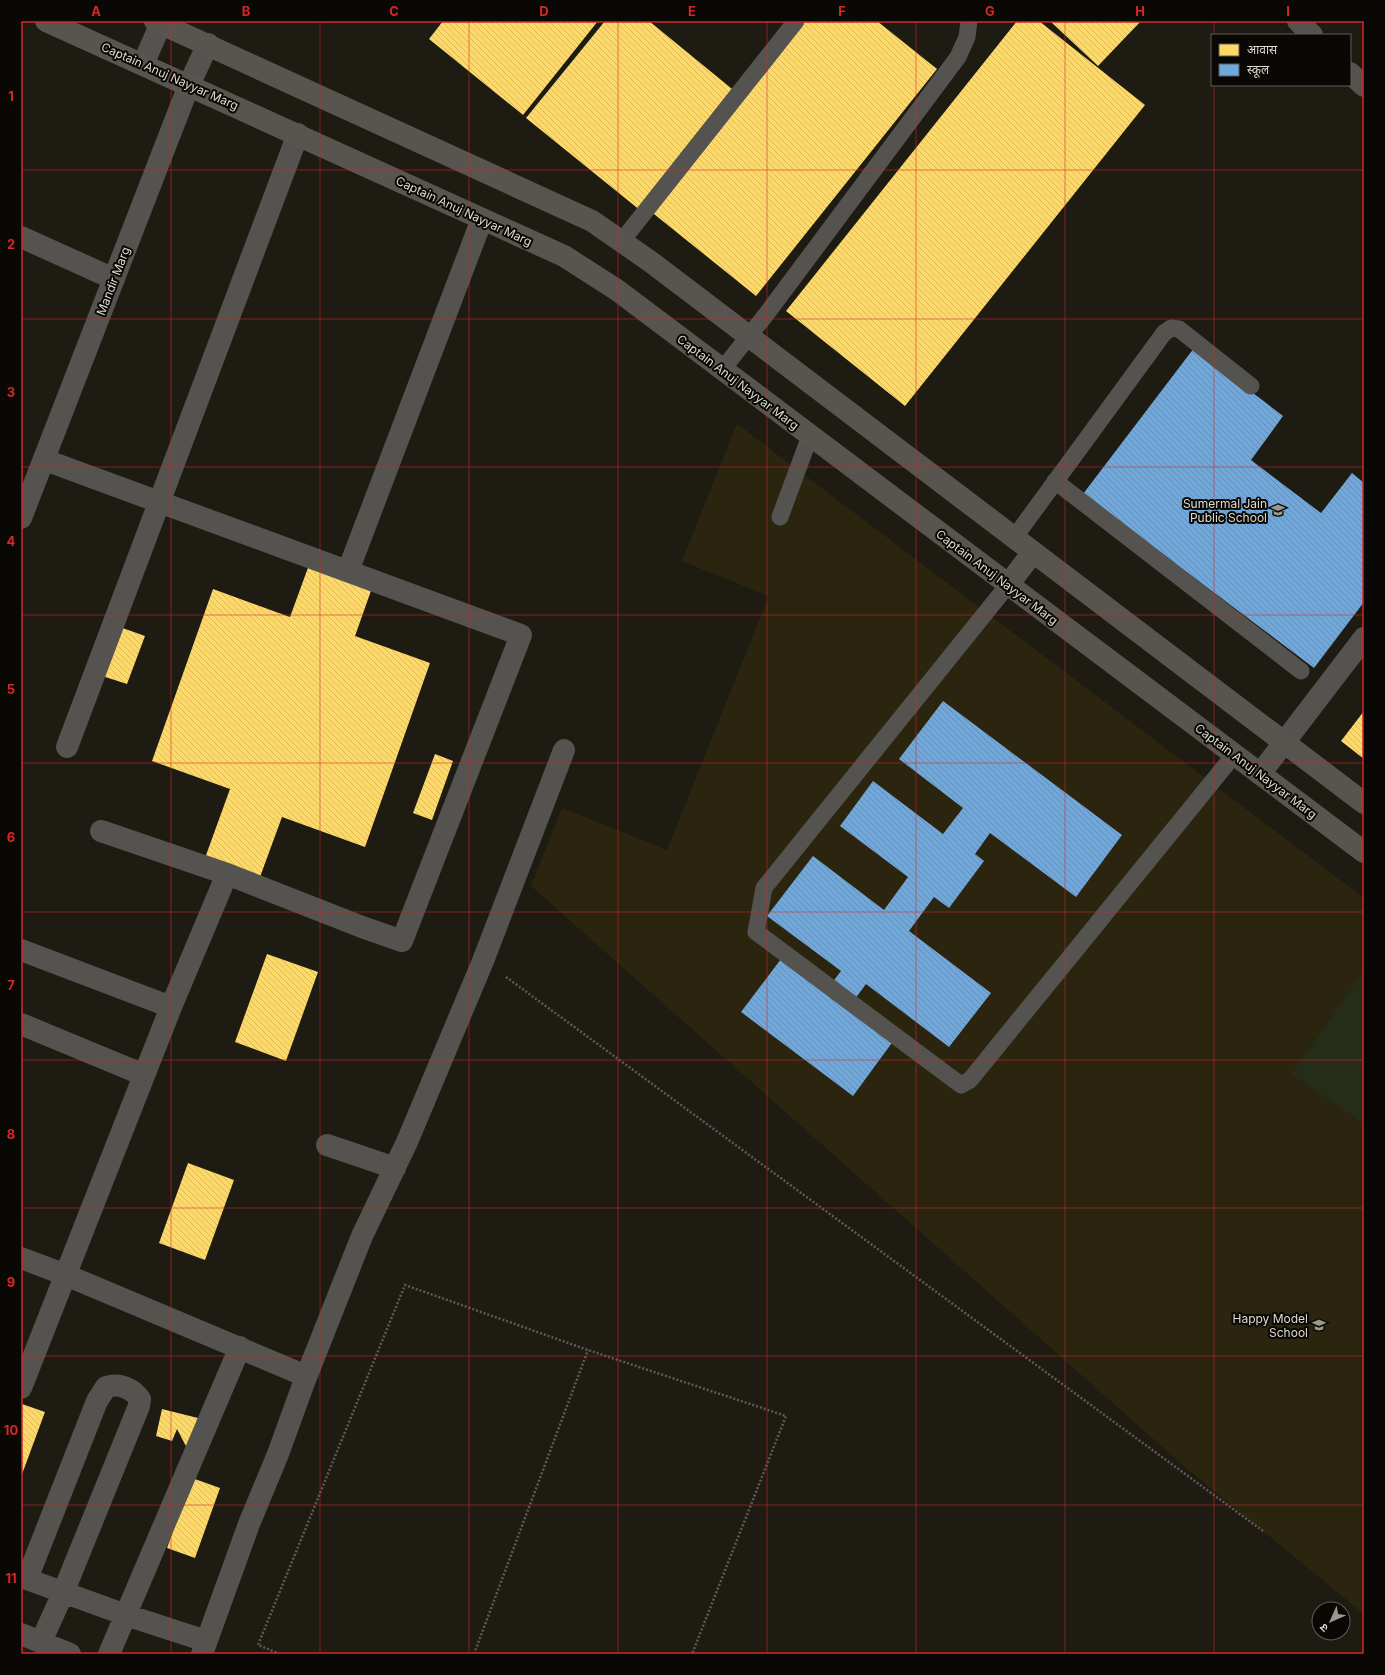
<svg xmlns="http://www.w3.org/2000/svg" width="1385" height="1675" font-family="Inter,'Noto Sans Devanagari',sans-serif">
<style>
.built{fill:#2b2510}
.park{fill:#252d18}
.homes{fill:url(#homes-back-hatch)}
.schools{fill:url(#schools-back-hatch)}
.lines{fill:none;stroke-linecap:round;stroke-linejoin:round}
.path{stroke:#5d5b57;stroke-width:2.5;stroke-dasharray:2 2;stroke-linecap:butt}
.lane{stroke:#55534f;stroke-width:17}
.street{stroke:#55534f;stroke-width:22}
.secondary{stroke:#585550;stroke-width:22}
.grid{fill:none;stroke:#d62828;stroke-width:1;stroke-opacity:0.55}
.labels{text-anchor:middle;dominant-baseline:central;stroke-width:4;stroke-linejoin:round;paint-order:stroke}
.street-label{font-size:12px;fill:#dedbd1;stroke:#0a0804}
.poi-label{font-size:12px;fill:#dedbd1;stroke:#0a0804;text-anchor:end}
.neatline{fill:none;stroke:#d62828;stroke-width:1.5}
.grid-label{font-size:13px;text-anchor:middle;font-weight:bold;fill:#d62828}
</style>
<defs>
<pattern id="homes-back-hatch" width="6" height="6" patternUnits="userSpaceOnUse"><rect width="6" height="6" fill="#ffd966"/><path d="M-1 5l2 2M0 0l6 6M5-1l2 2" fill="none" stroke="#d9bb5e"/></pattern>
<pattern id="schools-back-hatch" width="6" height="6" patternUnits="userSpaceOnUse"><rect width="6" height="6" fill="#6fa8dc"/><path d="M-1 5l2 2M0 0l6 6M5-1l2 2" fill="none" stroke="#648eb5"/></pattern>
</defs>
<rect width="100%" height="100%" fill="#1e1b13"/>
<path class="built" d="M737,424L1364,898V1614L1186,1468L531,886L562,808L667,850L769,596L682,561Z"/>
<path class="park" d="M1364,971V1124L1292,1074Z"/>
<path class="homes" d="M443,21H598L523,115L429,39Z
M605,21H649L737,93L641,211L526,118Z
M800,21H877L937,69L756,296L649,210Z
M1017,21H1039L1145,105L905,406L786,311Z
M1050,21H1141L1098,66Z
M309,565L372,588L355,636L430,663L365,847L282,817L260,877L205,858L230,789L152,761L213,589L290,617Z
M117,626L145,636L127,684L99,675Z
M1364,711V759L1341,741Z
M435,754L453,761L432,820L413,813Z
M267,954L318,972L286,1061L235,1042Z
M188,1163L234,1180L205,1260L159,1243Z
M22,1404L45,1412L21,1477V1408Z
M162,1409L198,1418L188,1450L177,1429L172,1441L156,1436Z
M192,1478L220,1488L195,1558L167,1548Z"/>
<path class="schools" d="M1194,348L1283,416L1251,460L1321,513L1352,473L1364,483V602L1314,668L1083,494Z
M943,701L1122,835L1076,897L990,833L975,854L984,861L949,908L934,897L909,931L991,993L949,1047L866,984L849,1007L894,1040L853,1096L741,1012L781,959L825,992L841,971L767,916L813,856L884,910L908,877L840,826L873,781L943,834L963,808L899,759Z"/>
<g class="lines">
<path class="path" d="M506,977L1263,1531
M280,1654L258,1645L405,1285L588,1350L786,1416L692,1654
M474,1654L588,1350"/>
<path class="lane" d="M621,242L796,21
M722,370L768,312L958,57L967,37L969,21
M1055,481L1301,671
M780,517L810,436
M1014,538L1164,333L1171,328L1179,329L1251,386
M1008,585L764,888L756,932L961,1085L970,1080L1234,755"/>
<path class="street" d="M1298,21L1312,35
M143,64L162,21
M1350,73L1364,86
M21,237L114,279
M45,460L521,635L402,941L362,927L227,874L101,831
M21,518L189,85L208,44
M348,571L482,219
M67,747L298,134
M1260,774L1364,638
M21,950L171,1007
M21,1024L144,1075
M327,1145L395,1168
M21,1258L66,1275L306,1376
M21,1388L171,1007L227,874
M21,1577L126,1615L206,1641
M27,1579L97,1401L106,1387C119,1383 132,1388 140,1399L139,1406L63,1593L41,1642
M21,1634L70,1654
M109,1654L240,1347
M202,1654L249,1524L278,1454L303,1385L362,1236L407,1142L483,961L564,750"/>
<path class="secondary" d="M46,21L564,256L617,290L1364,852
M155,21L592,221L651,262L1364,803
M1008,585L1033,552"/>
</g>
<path class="grid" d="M171,21V1654M320,21V1654M469,21V1654M618,21V1654M767,21V1654M916,21V1654M1065,21V1654M1214,21V35M1214,85V1654M21,170H1364M21,319H1364M21,467H1364M21,615H1364M21,763H1364M21,912H1364M21,1060H1364M21,1208H1364M21,1356H1364M21,1505H1364"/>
<defs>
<g id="school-bare" transform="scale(1.08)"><path d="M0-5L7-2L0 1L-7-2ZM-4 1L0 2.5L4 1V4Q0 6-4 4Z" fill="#9b988e" stroke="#0a0804" stroke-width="2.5" paint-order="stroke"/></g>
</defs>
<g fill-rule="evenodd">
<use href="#school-bare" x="1278" y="510"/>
<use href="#school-bare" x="1319" y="1325"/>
</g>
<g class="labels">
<g class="street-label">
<text transform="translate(170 76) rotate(24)">Captain Anuj Nayyar Marg</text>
<text transform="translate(464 211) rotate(25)">Captain Anuj Nayyar Marg</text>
<text transform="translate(113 281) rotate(-69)">Mandir Marg</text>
<text transform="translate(738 382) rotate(37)">Captain Anuj Nayyar Marg</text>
<text transform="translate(997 577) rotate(37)">Captain Anuj Nayyar Marg</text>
<text transform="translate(1256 771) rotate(37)">Captain Anuj Nayyar Marg</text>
</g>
<g class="poi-label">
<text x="1267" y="503">Sumermal Jain<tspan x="1267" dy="14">Public School</tspan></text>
<text x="1308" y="1318">Happy Model<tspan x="1308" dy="14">School</tspan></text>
</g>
</g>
<rect width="1385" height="1675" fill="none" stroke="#0a0804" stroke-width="44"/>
<rect x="1211" y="34" width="140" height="52" fill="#0a0804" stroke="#5f5c56"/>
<rect x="1219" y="44" width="20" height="12" fill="#ffd966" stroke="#5f5c56"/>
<text x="1247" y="54" font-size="12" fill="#dedbd1">आवास</text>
<rect x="1219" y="64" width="20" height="12" fill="#6fa8dc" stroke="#5f5c56"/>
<text x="1247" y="74" font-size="12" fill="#dedbd1">स्कूल</text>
<g transform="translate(1331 1621) rotate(225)"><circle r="19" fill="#0a0804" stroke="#5f5c56"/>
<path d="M0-3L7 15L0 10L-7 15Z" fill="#9b988e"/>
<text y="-6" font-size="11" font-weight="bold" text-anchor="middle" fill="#dedbd1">उ</text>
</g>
<rect x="22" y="22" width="1341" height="1631" class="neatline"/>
<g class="grid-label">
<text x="96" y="16">A</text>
<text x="246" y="16">B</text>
<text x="394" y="16">C</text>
<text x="544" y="16">D</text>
<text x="692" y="16">E</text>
<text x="842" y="16">F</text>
<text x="990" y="16">G</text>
<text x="1140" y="16">H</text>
<text x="1288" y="16">I</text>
<text x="11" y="101">1</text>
<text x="11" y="249">2</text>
<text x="11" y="397">3</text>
<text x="11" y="546">4</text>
<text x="11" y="694">5</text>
<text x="11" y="842">6</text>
<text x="11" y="990">7</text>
<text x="11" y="1139">8</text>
<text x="11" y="1287">9</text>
<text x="11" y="1435">10</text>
<text x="11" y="1583">11</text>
</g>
</svg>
